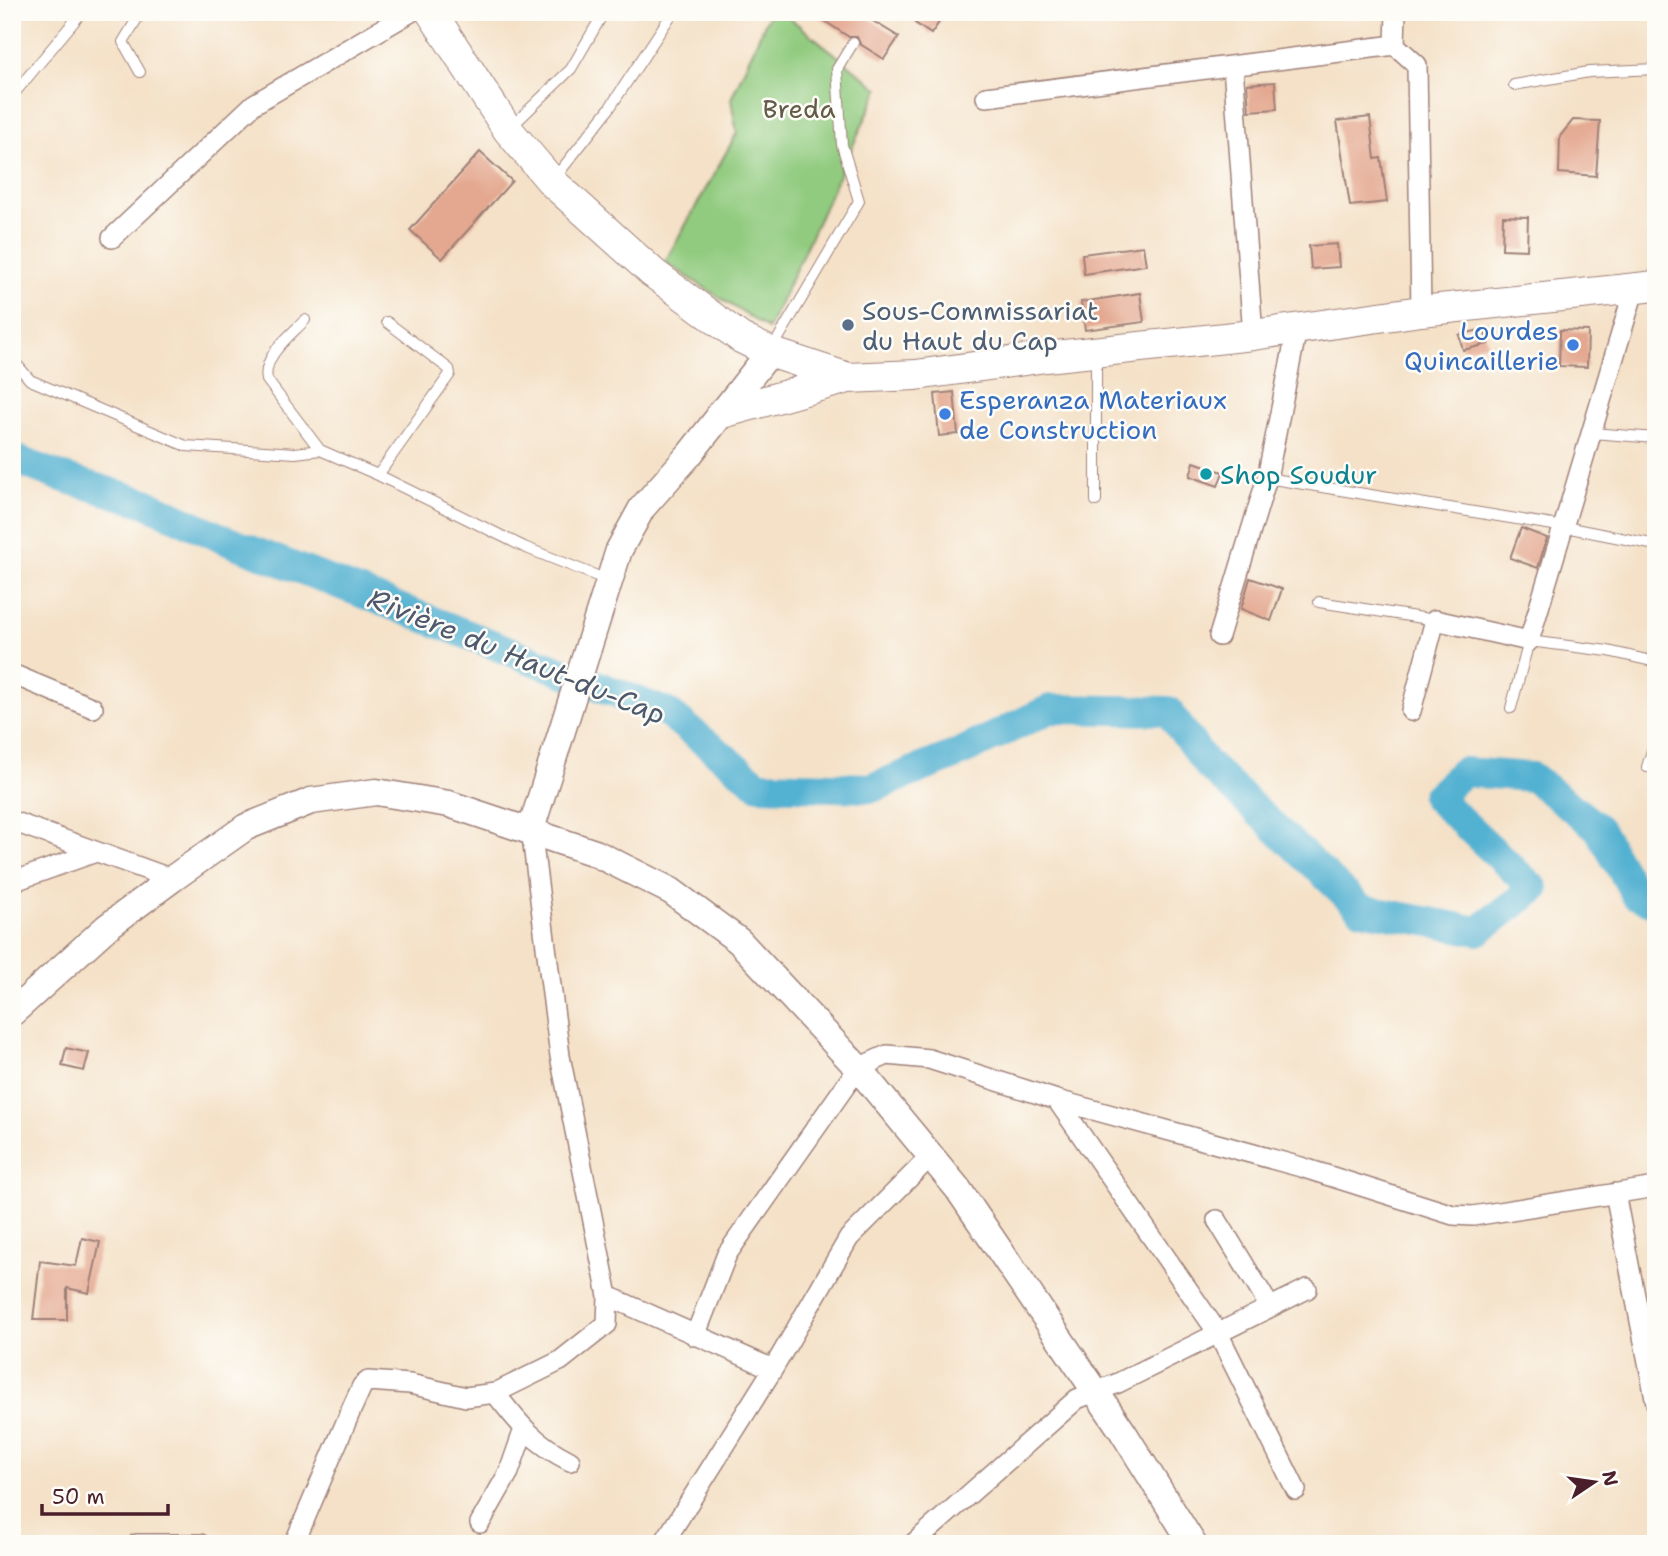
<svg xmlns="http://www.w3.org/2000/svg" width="1668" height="1556" font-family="'Shantell Sans',sans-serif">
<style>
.green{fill:#91cb7f;stroke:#6e7555;stroke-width:2}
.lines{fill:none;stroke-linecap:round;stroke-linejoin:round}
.river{stroke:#53b1d1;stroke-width:30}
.building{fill:#e4a78f}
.lane-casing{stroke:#9f8079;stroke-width:12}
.street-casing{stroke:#9f8079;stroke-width:22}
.secondary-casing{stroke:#9f8079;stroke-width:29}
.primary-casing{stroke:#9f8079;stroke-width:32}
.lane{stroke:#fff;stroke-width:10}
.street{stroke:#fff;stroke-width:19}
.secondary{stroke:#fff;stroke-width:26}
.primary{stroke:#fff;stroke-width:30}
.service-dot{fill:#5c6f8a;stroke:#fdfcf7;stroke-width:2.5}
.shop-dot{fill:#3f7fe0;stroke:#fdfcf7;stroke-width:2.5}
.culture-dot{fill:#0f9aa8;stroke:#fdfcf7;stroke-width:2.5}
.labels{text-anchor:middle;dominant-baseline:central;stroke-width:5;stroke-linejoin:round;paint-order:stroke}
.park-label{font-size:26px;fill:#635b48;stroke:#fdfcf7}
.service-label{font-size:26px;fill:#4e5e75;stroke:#fdfcf7;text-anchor:start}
.shop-label{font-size:26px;fill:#366cbe;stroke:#fdfcf7;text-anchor:end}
.culture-label{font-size:26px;fill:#0d838f;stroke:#fdfcf7;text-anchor:start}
.water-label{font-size:28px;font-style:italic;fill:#4e596d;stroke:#fdfcf7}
</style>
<rect width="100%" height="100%" fill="#fdfcf7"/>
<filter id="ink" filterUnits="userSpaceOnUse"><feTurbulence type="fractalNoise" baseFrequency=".0143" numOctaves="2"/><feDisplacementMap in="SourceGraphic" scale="14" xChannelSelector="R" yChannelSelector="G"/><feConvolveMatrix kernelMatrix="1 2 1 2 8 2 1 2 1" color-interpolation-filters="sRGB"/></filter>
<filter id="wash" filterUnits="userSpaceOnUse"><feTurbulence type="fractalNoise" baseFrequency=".00686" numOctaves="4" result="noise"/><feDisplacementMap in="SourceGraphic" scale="28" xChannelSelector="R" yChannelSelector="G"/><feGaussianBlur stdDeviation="1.57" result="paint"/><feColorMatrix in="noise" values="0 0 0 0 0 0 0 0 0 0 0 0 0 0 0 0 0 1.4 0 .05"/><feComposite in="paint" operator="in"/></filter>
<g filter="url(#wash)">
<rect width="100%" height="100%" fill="#f4e1c7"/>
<path class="green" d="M770,12H782L879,89L768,329L665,262L737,133L731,99Z"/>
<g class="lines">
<path class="river" d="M12,458L61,477L146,503L228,541L668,713L759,785L872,788L957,754L1050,709L1168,711L1206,763L1361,909L1478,931L1534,889L1436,797L1463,772L1532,777L1598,828L1636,895L1656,903"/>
</g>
<g id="blocks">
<path class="building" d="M811,12H858L899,37L884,59L860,44L857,37H849Z
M923,12H946L931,34L915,23Z
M1275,82L1277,109L1249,111L1247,84Z
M1370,117L1375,159L1381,158L1387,202L1350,206L1337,121Z
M1573,120L1600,121L1596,176L1559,173L1560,136Z
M480,152L512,181L442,259L410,230Z
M1503,216L1528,217L1527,250L1502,249Z
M1337,244L1339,267L1311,269L1309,246Z
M1143,246L1146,265L1084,274L1082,254Z
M1140,293L1144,322L1085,330L1081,302Z
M1484,329L1488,344L1463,350L1459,335Z
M1560,330L1588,331L1587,367L1559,366Z
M954,392L958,434L939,436L935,394Z
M1194,462L1223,472L1218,486L1190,476Z
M1521,528L1547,538L1538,568L1510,558Z
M1250,578L1282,589L1271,621L1241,609Z
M66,1048L89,1053L84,1071L62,1066Z
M82,1238L100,1242L89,1293L67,1288V1320H33L40,1261L76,1266Z"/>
</g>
</g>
<g filter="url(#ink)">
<use href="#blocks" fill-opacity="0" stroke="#9f8079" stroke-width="2"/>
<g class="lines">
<g class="lane-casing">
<path id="lane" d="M140,72L123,42L141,12
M1514,85L1589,72L1656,69
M12,96L82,12
M510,128L571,69L604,12
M554,179L609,109L673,12
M305,320C290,336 262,356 267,380L320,450L378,475L524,547L607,580
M772,349L859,201L842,145L837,69L853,43
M1096,356V501
M12,359L30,380L186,446L295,453L320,450
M1592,433L1656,438
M378,475L450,374L449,369L387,322
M1267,478L1565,527L1656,545
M1319,602L1435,620
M1511,708L1529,641L1608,651L1656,662
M1647,767L1656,738"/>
</g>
<g class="street-casing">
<path id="street" d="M1396,12L1395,45L1417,65L1421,311
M1233,66L1253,335
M986,97L1395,45
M112,238L254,104L411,12
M1219,636L1267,478L1297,329
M12,674L93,708
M1411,711L1435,620L1529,641L1635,287
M12,821L172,879
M12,882L96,852
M1057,1100L1218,1333L1296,1490
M1615,1193L1656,1403
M1217,1220L1270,1307
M608,1296L773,1369
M695,1336L727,1254L858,1068L887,1055L929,1059L1057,1100L1301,1167L1453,1215L1473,1216L1656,1187
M495,1393C519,1424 534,1443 570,1461
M480,1523L509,1472L524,1429
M137,1544H200
M294,1544L352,1408L362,1386L368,1381L410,1384L466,1397L495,1393L560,1361L607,1324L608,1296L560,1056L531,829
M663,1544L773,1369L849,1238L932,1155
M913,1544L1077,1399L1118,1383L1307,1289"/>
</g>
<g class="secondary-casing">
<path id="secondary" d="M531,829L619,550L642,508L689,455L770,352
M12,1013L107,927L172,879L246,827L311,801L376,792L449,804L595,853L671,891L739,941L858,1068L958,1189L1123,1432L1193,1544"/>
</g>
<g class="primary-casing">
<path id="primary" d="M431,12L508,130L552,182L653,273L741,338L770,352L848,378L916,375L1046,357L1253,335L1421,311L1656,286
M722,413L848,378"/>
</g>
<use href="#lane" class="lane"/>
<use href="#street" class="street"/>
<use href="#secondary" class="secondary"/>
<use href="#primary" class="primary"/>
</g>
</g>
<circle class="service-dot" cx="848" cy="325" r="7"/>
<g class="shop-dot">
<circle cx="1573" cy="345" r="7"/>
<circle cx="945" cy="414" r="7"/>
</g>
<circle class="culture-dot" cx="1206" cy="474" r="7"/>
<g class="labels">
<g class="park-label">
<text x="799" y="108">Breda</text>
</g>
<g class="service-label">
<text x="862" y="310">Sous-Commissariat<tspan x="862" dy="30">du Haut du Cap</tspan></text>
</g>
<g class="shop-label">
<text x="1559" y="330">Lourdes<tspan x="1559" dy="30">Quincaillerie</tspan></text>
<text x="959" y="399" text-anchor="start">Esperanza Materiaux<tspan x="959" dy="30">de Construction</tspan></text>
</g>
<g class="culture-label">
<text x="1220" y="474">Shop Soudur</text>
</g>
<g class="water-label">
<text transform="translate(517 656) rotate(22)">Rivière du Haut-du-Cap</text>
</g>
</g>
<rect width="1668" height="1556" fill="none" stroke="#fdfcf7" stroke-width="42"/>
<g transform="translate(1594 1482) rotate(77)" stroke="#fdfcf7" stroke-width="5" paint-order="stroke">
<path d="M0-5L12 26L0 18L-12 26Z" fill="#4a1f2b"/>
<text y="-10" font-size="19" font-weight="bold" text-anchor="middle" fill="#4a1f2b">N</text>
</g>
<path d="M42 1504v10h126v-10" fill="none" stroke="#4a1f2b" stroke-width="3.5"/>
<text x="52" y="1504" font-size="21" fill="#4a1f2b" stroke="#fdfcf7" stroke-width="5" paint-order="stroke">50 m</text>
</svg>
